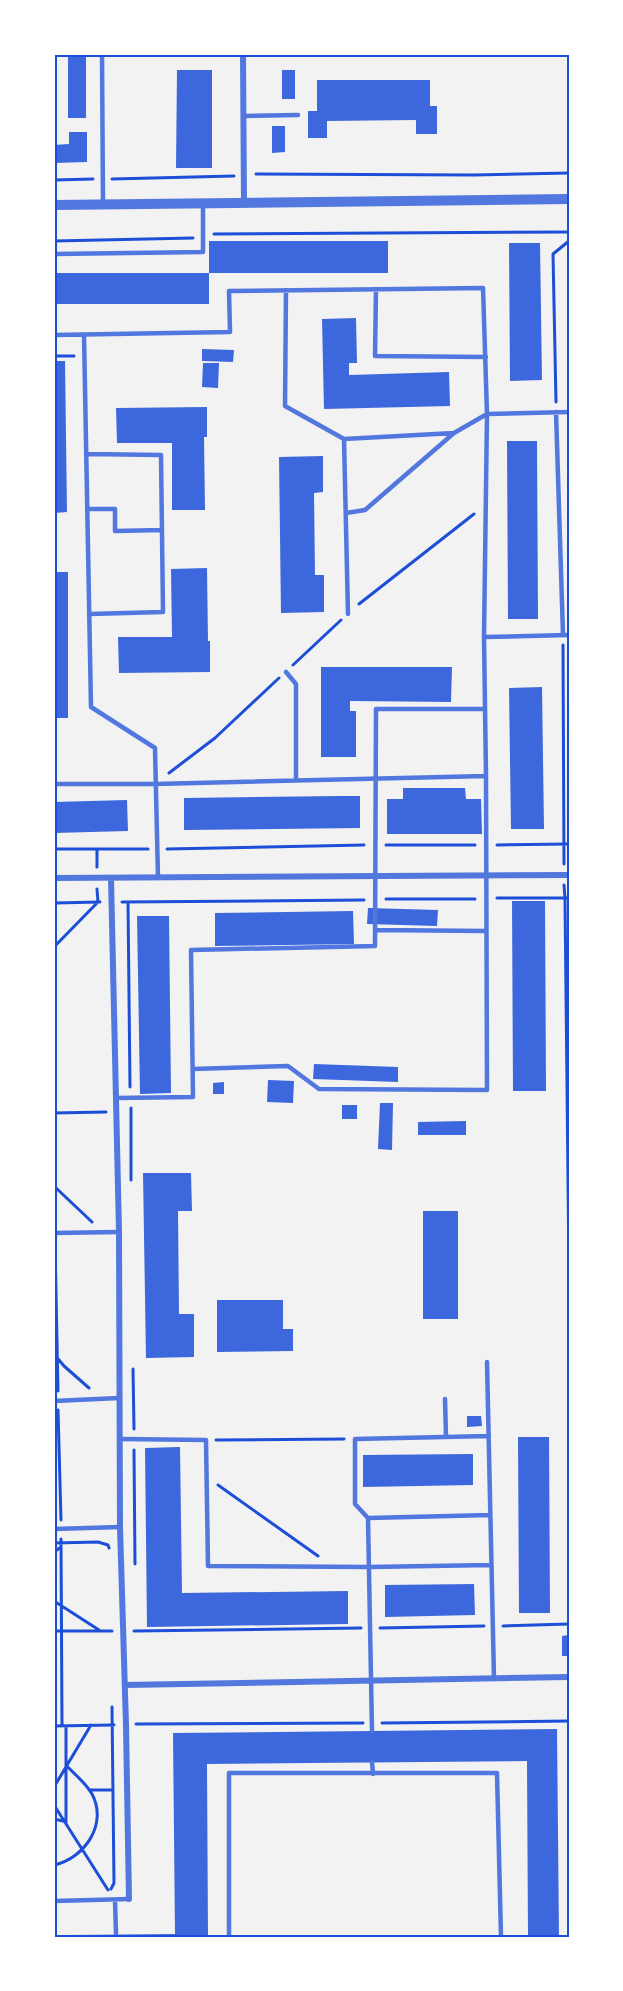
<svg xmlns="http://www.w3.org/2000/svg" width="623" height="1991" font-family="'Roboto Condensed',sans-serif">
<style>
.building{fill:#3d67dc}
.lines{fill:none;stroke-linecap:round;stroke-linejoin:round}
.path{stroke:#1d4ed8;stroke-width:3}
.service{stroke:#5277de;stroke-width:4.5}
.minor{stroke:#5277de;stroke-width:6}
.tertiary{stroke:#5277de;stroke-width:10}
.neatline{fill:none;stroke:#1d4ed8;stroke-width:2}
</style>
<rect width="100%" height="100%" fill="#f2f2f2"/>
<path class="building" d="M68,54H86V118H68Z
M177,70H212V168H176Z
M282,70H295V99H282Z
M317,80H430V106H437V134H416V120L327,121V138H308V111H317Z
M272,126H285V152L272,153Z
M69,132H87V162L54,163V145L69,144Z
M209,241H388V273H209Z
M509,243H540L542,380L510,381Z
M54,273H209V304H54Z
M356,318L357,363H349V375L449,372L450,406L324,409L322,319Z
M202,349L234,350L233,362L202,361Z
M54,361H65L67,512L54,513Z
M203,363H219L218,388L202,387Z
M207,407V437H204L205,510H172V443H117L116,408Z
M507,441H537L538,619H508Z
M323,456V492L314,493L315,575H324V612L281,613L279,457Z
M207,568L208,641H210V672L119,673L118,637H172L171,569Z
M54,572H68V718H54Z
M321,667H452L451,702L350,701V711H356V757H321Z
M542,687L544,829H511L509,688Z
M403,788H465L466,799H481L482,834H387V799H403Z
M341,796H360V828L184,830V798Z
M127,800L128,831L54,833V802Z
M512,901H545L546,1091H513Z
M368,908L438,910L437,926L367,924Z
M353,911L354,944L215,946V913Z
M137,916H169L171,1093L140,1094Z
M314,1064L398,1067V1082L313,1079Z
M268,1080L294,1081L293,1103L267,1102Z
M224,1082V1094H213V1083Z
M380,1103H393L392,1150L378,1149Z
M342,1105H357V1119H342Z
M466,1121V1135H418V1122Z
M143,1173H191L192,1211H178L179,1314H194V1357L146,1358Z
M423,1211H458V1319H423Z
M217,1300H283V1329H293V1351L217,1352Z
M467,1416H481L482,1426L467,1427Z
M518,1437H549L550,1613H519Z
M180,1447L182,1593L348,1591V1624L147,1627L145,1448Z
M473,1454V1485L363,1487V1455Z
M474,1584L475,1615L385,1617V1585Z
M569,1635V1656H562V1636Z
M557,1729L559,1937H528L527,1761L207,1764L208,1937H67V1935L175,1934L173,1733Z"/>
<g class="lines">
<path class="path" d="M256,174L474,175L569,173
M112,179L234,176
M54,180L93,179
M214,234L569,232
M54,241L193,238
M54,356H74
M556,402L553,254L569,241
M359,604L474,514
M563,645L564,864
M293,665L341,620
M169,773L215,738L279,678
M386,845H475
M497,845L569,844
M54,849H148
M167,849L364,845
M97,850V867
M564,885L565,898H569
M497,898H565L569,1273
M386,899H475
M122,902L364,900
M128,902L130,1087
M54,903L100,902
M54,947L98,902L97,889
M54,949L55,1223
M131,1108V1180
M54,1113L106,1112
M55,1187L92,1222
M55,1242L58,1391
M54,1354L64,1366L89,1388
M133,1369L134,1429
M58,1410L61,1520
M216,1440L344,1439
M134,1450L135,1564
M218,1485L318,1556
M61,1539L62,1725
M54,1543L98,1542L108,1545L109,1548
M54,1552L61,1547
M54,1601L99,1630
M503,1626L569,1624
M380,1628L484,1626
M54,1631H112
M134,1631L361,1628
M382,1723L569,1721
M136,1724L363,1723
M54,1726L114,1725
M66,1726V1823
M54,1787L91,1725
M89,1790H113
M54,1805L108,1890
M54,1819L63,1821
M54,1865C85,1858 108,1824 92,1794C86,1783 75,1775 67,1766
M111,1889L114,1883L112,1707"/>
<path class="service" d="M102,54L103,204
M244,116L298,115
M54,254L203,252V203
M376,289L375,356L486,357
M286,290L285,406L344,439L348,614
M54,335L230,332L229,291L483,288L487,414L484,637L486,776L155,784H54
M84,335L91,707L155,748L158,878
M556,412L563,635
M344,439L454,433L487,414L569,412
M86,454L161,455L163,612L89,614
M87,509H115V531L162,530
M346,513L365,510L454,433
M484,637L569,635
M286,672L296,684V780
M376,930L486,931
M193,1069L288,1066L319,1089L487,1090L486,776
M116,1098L193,1097L191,950L375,946L376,709H484
M54,1233L119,1232
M487,1362L494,1679
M445,1399L446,1437
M54,1401L119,1398
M120,1439L206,1440L208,1566L370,1567L491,1565
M368,1518L490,1515
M54,1529L120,1527
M372,1731L368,1518L355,1504V1439L489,1436
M372,1762L373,1774
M115,1900L116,1934
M54,1901L129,1899
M229,1937V1773H497L501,1937"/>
<path class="minor" d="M243,54L244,203
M54,878L569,875
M111,878L119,1232L120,1527L126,1725L129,1899
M125,1685L569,1677"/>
<path class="tertiary" d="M54,205L569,199"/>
</g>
<rect width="623" height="1991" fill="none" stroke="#ffffff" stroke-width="111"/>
<rect x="56" y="56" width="512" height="1880" class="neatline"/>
</svg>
